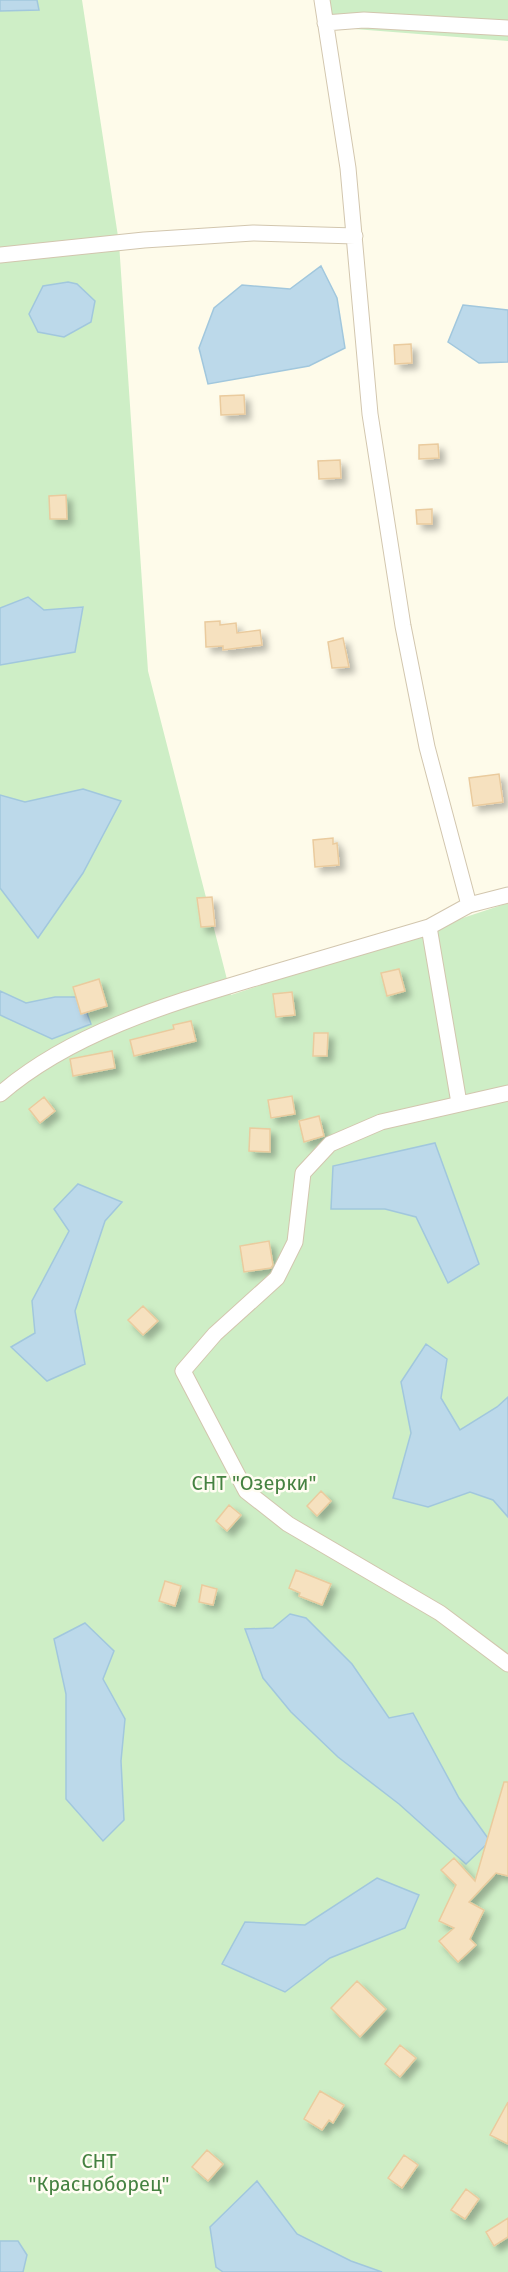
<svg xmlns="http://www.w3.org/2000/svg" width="508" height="2272" font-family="'Fira Sans',sans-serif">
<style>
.green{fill:#ceeec6}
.water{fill:#bcd9ea;stroke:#a1c7dd;stroke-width:1.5}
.building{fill:#f6e1bf;stroke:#eacb9e;stroke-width:1.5;filter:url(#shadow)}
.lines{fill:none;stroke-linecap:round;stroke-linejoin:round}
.street-casing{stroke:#d2c6ae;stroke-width:17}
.street{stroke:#fff;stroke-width:15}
.labels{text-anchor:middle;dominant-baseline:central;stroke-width:5;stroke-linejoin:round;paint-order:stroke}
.park-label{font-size:20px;fill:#458241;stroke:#fffdf2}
</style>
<defs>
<filter id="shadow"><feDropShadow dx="5.5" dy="5.5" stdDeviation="3" flood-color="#0004"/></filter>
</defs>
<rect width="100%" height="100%" fill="#fefbea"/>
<path class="green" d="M0,0H82L119,243L148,671L231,995L508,903V2272H0Z
M327,0H508V41L329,27Z"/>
<path class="water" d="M0,0H37L39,10L0,11Z
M321,266L337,298L345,348L309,366L208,384L199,348L214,308L242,285L290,289Z
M68,282L77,284L95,301L91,322L64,337L38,332L29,314L43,286Z
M463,305L508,310V362L479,363L448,342Z
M28,597L44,610L83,607L75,652L0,665V608Z
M83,789L121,801L83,873L38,938L0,888V795L25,802Z
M0,991L26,1003L55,997H81L91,1024L52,1039L0,1015Z
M435,1143L479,1264L448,1283L416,1217L385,1209H331L333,1166Z
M78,1184L122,1202L105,1221L75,1311L85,1364L47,1381L11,1347L35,1333L32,1301L69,1231L54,1209Z
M426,1344L447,1359L441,1398L460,1430L497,1407L508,1397V1517L493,1500L470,1492L428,1507L393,1498L411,1433L401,1382Z
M290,1614L306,1618L352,1664L389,1718L413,1713L459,1798L490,1841L466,1864L399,1804L338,1757L291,1712L263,1678L245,1629L273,1628Z
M85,1623L114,1651L103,1679L125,1719L121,1761L124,1820L103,1841L66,1799V1694L54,1639Z
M377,1878L419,1895L405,1928L330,1958L285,1992L222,1964L245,1922L305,1925Z
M257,2181L297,2234L351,2261L382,2272H223L216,2267L210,2227Z
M0,2241H18L27,2255L23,2272H0Z"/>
<path class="building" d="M411,344L412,363L395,364L394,345Z
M244,395L245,414L221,415L220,396Z
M438,444L439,458L419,459V445Z
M340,460L341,478L319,479L318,461Z
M66,495L67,519H50L49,496Z
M432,509V524H417L416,510Z
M220,621V625L236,623L237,633L260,630L262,645L223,650V646L206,647L205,622Z
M343,638L349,667L332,668L328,642Z
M499,774L503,802L473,806L469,778Z
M333,838V844L337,843L339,865L315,867L313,840Z
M212,897L215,926L201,927L197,898Z
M399,969L405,991L387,996L381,973Z
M99,979L107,1006L81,1014L73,987Z
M292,992L295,1015L276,1017L273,994Z
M191,1021L196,1041L134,1056L130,1040L174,1029L173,1025Z
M314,1033H328L327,1056H313Z
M112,1051L115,1068L73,1076L70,1059Z
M292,1096L295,1114L271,1118L268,1100Z
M44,1097L55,1111L40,1123L29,1109Z
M319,1116L324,1136L304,1142L299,1121Z
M250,1128L270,1129V1152L249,1151Z
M269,1241L273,1265L271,1268L244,1272L240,1246Z
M143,1306L158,1321L143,1335L128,1320Z
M321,1491L331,1501L317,1516L307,1506Z
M229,1505L241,1515L227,1531L216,1521Z
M296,1570L331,1584L322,1605L299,1596L300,1593L289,1588Z
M165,1581L181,1586L175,1606L159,1601Z
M202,1585L217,1589L213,1605L199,1602Z
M504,1782H508V1876L496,1873L469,1902L484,1910L470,1939L476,1945L458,1962L439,1941L454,1928L439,1921L456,1885L441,1870L454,1858L475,1881Z
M357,1981L386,2009L360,2037L331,2008Z
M400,2045L416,2058L400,2077L385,2064Z
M320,2091L344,2105L333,2123L329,2120L322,2130L304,2119Z
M508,2102V2144L490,2135Z
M207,2150L223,2164L208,2181L192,2167Z
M404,2155L418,2165L402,2188L388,2178Z
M466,2189L479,2199L465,2219L451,2210Z
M508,2218V2237L494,2246L486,2232Z"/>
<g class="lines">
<g class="street-casing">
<path id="street" d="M322,0L348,168L370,414L403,626L427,747L469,905L508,895
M325,23L364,20L508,28
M0,255L144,240L253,233L355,236
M429,927L459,1103
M508,1093L381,1122L330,1144L303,1173L295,1242L277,1278L215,1334L183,1371L246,1491L288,1524L440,1613L508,1664
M0,1094C72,1032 169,1004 259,977C315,961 372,944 429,927L469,905"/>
</g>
<use href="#street" class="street"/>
</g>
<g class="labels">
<g class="park-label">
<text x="254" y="1483">СНТ "Озерки"</text>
<text x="99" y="2161">СНТ<tspan x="99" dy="23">"Красноборец"</tspan></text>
</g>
</g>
</svg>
